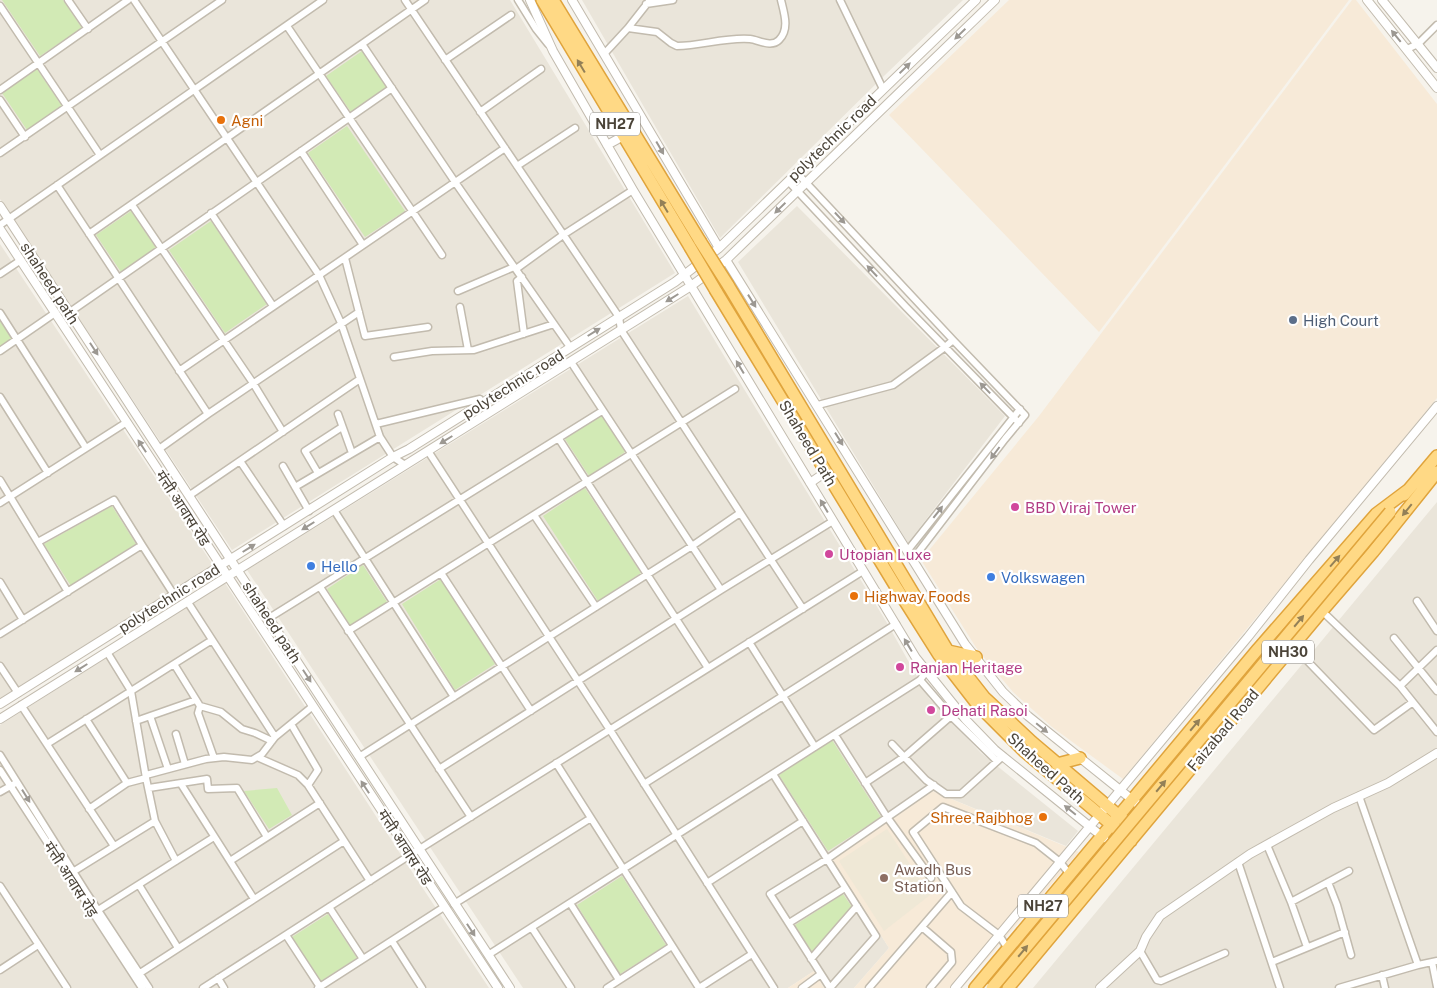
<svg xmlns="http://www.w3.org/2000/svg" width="1437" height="988" font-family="'Public Sans','Noto Sans Devanagari',sans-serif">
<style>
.residential{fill:#eae5da}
.commercial{fill:#f7ead8}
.education{fill:#efe8d6}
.green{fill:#d2eab5}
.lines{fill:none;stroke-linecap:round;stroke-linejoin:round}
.minor-casing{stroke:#c2bbae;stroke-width:9}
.tertiary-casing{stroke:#c2bbae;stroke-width:10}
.trunk-casing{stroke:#e0a43c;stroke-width:14}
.minor{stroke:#fff;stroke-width:6}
.tertiary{stroke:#fff;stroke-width:8}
.trunk{stroke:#ffd985;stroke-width:11}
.trunk-bridge-casing{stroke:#e0a43c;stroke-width:14;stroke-linecap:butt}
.trunk-bridge{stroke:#ffd985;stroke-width:11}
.oneway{fill:#9c9892}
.oneway2{fill:#938057}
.food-dot{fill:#e8710a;stroke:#fff;stroke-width:2}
.service-dot{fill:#5c6f8a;stroke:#fff;stroke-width:2}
.hotel-dot{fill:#d1479c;stroke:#fff;stroke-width:2}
.shop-dot{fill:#3f7fe0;stroke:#fff;stroke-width:2}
.education-dot{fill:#8d6e63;stroke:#fff;stroke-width:2}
.labels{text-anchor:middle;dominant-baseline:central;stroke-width:4.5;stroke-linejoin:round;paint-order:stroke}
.shield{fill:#fff;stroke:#817c74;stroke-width:1}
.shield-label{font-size:14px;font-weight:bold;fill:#4b4439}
.food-label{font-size:15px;fill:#c56008;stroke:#fff;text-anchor:start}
.street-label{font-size:15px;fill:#4b4439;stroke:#fff}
.service-label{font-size:15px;fill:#4e5e75;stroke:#fff;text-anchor:start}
.hotel-label{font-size:15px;fill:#b23c85;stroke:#fff;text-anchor:start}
.shop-label{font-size:15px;fill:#366cbe;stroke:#fff;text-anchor:start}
.education-label{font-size:15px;fill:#785e54;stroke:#fff;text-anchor:start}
</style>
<rect width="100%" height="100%" fill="#f6f3ec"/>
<path class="residential" d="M0,0H510L675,273L232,550L0,199Z
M582,0H963L885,75L720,238Z
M797,206L1005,416L908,543L738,262Z
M0,244L213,565L0,698Z
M688,296L744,389L887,623L929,698L981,753L1078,831L1066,846L932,791L833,859L889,948L854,988H824L814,971L788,988H523L247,570Z
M1437,502V988H1033Z
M225,583L416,878L489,988H0V725Z"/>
<path class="commercial" d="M1009,0H1349L1099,332L889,115Z
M1352,0H1356L1437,104V398L1123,779L1052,727L1013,692L977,649L921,560L1039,416Z
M932,791L1079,852L962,988H854L889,948L833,860Z
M814,971L824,988H788Z"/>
<path class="education" d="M887,829L930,895L884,931L839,861Z"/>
<path class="green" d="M2,0H63L82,28L40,56Z
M362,51L387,87L351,112L326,76Z
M37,69L62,106L27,130L2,93Z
M347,126L405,211L365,237L308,153Z
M131,211L156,248L121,272L96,235Z
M211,221L267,304L225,333L169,250Z
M0,321L12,339L0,346Z
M602,415L625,452L589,476L565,439Z
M585,488L641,573L598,601L543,516Z
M112,506L136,544L71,586L44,544Z
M363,565L387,602L350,626L327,589Z
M441,579L495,664L455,690L402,604Z
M832,740L881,817L828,851L779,775Z
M277,788L292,815L269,829L244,791Z
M622,876L666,945L620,974L577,905Z
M843,894L852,907L812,952L795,925Z
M328,914L357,958L321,981L292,937Z"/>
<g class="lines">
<g class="minor-casing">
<path id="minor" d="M68,0L88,29
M134,0L319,275L341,323L380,437L393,457L405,465
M405,0L619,317L621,330L803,609
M518,0L536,29L548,44
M840,0L883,89
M646,4L673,0
M0,6L100,155
M287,26L442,255
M628,28L657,32L671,43L677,46C701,46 725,37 750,39C759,40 771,48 779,40C790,29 784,13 781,0
M362,44L455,182L570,347
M1407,49L1418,44L1437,25
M604,54L628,28L650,0
M445,60L511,15
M0,90L128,0
M0,100L25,137
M480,112L541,69
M301,151L363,245
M0,153L222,0
M517,166L575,128
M797,173L953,340L1025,415L1005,439L913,559
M788,181L906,307L1019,423
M57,185L208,414
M132,205L253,383L283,432
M211,213L273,306
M0,225L323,0
M89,234L425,0
M345,258L365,336L428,327
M516,269L563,235L633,190
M0,274L21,260
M522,277L517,281L524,334
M458,291L514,267
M460,307L468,350
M70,312L392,88
M0,313L86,448
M0,351L55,313
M394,357L432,351L474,350L554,324
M571,362L721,590
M179,371L505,148
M0,397L48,473
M818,405L893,385L945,347L953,340
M338,414L352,453
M376,424L480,399L482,403
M559,439L708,668
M159,449L208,414L359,312
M428,451L610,730L774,988
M240,461L284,526
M283,466L309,511
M318,473L305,451L342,427
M0,480L68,592
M295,487L380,437
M190,495L360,379
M0,503L127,422
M334,510L454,697
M534,515L596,607
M38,542L114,500L142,545
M908,550L1020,409
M441,573L531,711
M0,582L23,620
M320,587L471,817
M187,601L275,737
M1417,601L1437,631
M1322,611L1400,686L1437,732
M269,618L602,411
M348,631L735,389
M0,634L142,545L174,595
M1394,638L1437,691
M749,642L815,747
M1293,646L1374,730L1413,702
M107,652L131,691L146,778L155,821L176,861
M174,664L200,706L198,713L214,758
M0,666L18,693
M920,680L951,716L997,761
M1400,686L1437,650
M21,705L114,846
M200,706L221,712L242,729L255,733L272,741
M150,716L168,769
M86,719L127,783
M136,721L196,700
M291,724L318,770L308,785L370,881
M176,734L185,764
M835,735L887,817L931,878
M47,744L212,640
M892,744L926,780L946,794H961L1003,756
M0,755L86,892L149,988
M257,757L298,775L308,785
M359,757L692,546L740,513
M556,763L699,988
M439,769L721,590L833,521
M0,770L142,988
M773,774L876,936L830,988L770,894L827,859L934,785
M146,775L206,759L224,757L252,760L262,754L275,737L313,706
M865,783L904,757L951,716L960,713
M181,784L254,899
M644,784L896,624
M149,788L207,779L208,789L237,788L267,837
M0,792L14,784
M1359,796L1418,965L1437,961
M89,809L127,783L146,778
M1267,845L1291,902L1307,947
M230,861L320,803
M1238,862L1280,988
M71,873L155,821
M1328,882L1337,905L1351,955
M707,883L803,821
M139,885L178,948
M0,886L67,988
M1291,902L1349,871
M570,903L619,980
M454,904L591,818
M329,907L363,959
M95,912L214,837
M789,923L845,888
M922,927L951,952L952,962L930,988
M532,928L571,988
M286,935L320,987
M392,941L422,988
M1008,949L999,935L961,906L913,832L943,807L1036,843L1060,862L1071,876
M1140,951L1157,980L1161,981L1225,953
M488,955L920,680L927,671
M811,959L857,906
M1272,962L1345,932
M1432,962L1437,987
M0,970L38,945
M137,975L344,841
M1382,975L1385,988
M218,978L224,988
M203,988L410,855L863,571
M318,988L444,907
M607,988L672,946
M699,988L752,954
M802,988L821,974
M869,988L952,892
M1339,988L1418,965"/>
</g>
<g class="tertiary-casing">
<path id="tertiary" d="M530,0L553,51L633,190L916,658L966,720L995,750L1104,838
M572,0L719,248
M1367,0L1437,88
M1382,0L1437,68
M607,145L618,139
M0,206L510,988
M0,229L498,988
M726,260L965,644L1003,692L1028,716L1145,810
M810,483L820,476
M0,704L393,457L409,449L675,282L719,248L976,0
M0,719L691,286L726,260L995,0
M955,988L1248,637L1309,560L1437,406
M1100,988L1140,951L1146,937L1160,916L1250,854L1333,808L1388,783L1437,753"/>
</g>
<g class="trunk-casing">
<path id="trunk" d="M542,0L690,247
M553,0L700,241
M728,285L948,651L984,697L1032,742L1138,832
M716,291L896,587L939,655L977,704L1025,752L1131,841
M1404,495L1437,456
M948,651L976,657
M1057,764L1080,758
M975,988L1258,649L1376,514L1408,490
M1008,988L1322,611L1373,552L1437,472"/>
</g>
<use href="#minor" class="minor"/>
<use href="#tertiary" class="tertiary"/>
<use href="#trunk" class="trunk"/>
<g class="trunk-bridge-casing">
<path id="trunk-bridge" d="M700,241L728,285
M690,247L716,291
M992,988L1390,512"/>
</g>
<use href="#trunk-bridge" class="trunk-bridge"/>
</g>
<defs><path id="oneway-solid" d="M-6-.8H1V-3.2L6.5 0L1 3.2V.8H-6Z" transform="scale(1.25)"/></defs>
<g class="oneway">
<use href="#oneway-solid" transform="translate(960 34) rotate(136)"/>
<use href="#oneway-solid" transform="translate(1396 36) rotate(-129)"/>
<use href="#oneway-solid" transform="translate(905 68) rotate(-44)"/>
<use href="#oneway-solid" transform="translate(660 148) rotate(60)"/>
<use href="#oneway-solid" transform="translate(780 208) rotate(136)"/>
<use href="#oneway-solid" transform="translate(840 218) rotate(47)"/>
<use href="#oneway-solid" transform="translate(872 271) rotate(-133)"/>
<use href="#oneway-solid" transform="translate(672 298) rotate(148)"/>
<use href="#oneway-solid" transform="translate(752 301) rotate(58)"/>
<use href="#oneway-solid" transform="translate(594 332) rotate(-32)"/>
<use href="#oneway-solid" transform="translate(94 349) rotate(57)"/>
<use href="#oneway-solid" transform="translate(740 367) rotate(-121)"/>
<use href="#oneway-solid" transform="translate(985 388) rotate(-134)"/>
<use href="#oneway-solid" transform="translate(839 439) rotate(58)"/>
<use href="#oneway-solid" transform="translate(446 440) rotate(148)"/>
<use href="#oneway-solid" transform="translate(142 446) rotate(-123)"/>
<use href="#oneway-solid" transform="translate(995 453) rotate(127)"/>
<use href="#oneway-solid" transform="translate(824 506) rotate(-121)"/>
<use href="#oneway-solid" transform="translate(938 512) rotate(-52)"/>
<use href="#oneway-solid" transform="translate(308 526) rotate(148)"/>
<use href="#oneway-solid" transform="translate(249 548) rotate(-32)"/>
<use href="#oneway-solid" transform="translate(908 645) rotate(-121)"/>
<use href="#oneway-solid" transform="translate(81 668) rotate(148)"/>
<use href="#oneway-solid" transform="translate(307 676) rotate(57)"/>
<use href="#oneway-solid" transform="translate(1042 728) rotate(39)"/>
<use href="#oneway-solid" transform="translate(365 787) rotate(-123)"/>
<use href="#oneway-solid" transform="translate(26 796) rotate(58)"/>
<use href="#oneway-solid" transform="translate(1070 810) rotate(-141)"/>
<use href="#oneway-solid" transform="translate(471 930) rotate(57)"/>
</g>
<g class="oneway2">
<use href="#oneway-solid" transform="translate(581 66) rotate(-121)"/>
<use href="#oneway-solid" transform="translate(664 206) rotate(-121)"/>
<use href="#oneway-solid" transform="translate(1407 510) rotate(129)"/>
<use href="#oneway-solid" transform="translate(1335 561) rotate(-49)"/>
<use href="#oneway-solid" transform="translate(1299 621) rotate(-50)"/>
<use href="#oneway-solid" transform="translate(1195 725) rotate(-50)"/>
<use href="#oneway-solid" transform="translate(1161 786) rotate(-50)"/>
<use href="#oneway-solid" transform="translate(1023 951) rotate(-50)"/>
</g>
<g class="food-dot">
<circle cx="221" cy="120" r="5"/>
<circle cx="854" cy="596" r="5"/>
<circle cx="1043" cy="817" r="5"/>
</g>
<circle class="service-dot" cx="1293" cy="320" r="5"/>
<g class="hotel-dot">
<circle cx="1015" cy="507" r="5"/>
<circle cx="829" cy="554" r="5"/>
<circle cx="900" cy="667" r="5"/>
<circle cx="931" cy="710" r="5"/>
</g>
<g class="shop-dot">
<circle cx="311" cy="566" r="5"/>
<circle cx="991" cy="577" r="5"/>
</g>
<circle class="education-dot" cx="884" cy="878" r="5"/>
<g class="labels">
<g class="shield">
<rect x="590" y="112.5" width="50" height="23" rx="4"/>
<rect x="1262" y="640.5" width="52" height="23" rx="4"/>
<rect x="1018" y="894.5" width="50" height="23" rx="4"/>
</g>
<g class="shield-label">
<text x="615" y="124">NH27</text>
<text x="1288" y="652">NH30</text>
<text x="1043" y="906">NH27</text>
</g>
<g class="food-label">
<text x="231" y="120">Agni</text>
<text x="864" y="596">Highway Foods</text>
<text x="1033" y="817" text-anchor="end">Shree Rajbhog</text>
</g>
<g class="street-label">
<text transform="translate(832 138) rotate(-44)">polytechnic road</text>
<text transform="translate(50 283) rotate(57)">shaheed path</text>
<text transform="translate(513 384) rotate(-32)">polytechnic road</text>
<text transform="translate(808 443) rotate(59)">Shaheed Path</text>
<text transform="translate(183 508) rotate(57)">मंत्ती आवास रोड</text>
<text transform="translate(169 598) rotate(-32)">polytechnic road</text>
<text transform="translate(272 622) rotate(57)">shaheed path</text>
<text transform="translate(1223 730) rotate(-50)">Faizabad Road</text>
<text transform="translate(1046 768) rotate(42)">Shaheed Path</text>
<text transform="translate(405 847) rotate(57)">मंत्ती आवास रोड</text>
<text transform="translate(71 879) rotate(57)">मंत्ती आवास रोड़</text>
</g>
<g class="service-label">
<text x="1303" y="320">High Court</text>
</g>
<g class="hotel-label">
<text x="1025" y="507">BBD Viraj Tower</text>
<text x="839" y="554">Utopian Luxe</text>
<text x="910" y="667">Ranjan Heritage</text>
<text x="941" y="710">Dehati Rasoi</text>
</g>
<g class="shop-label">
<text x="321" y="566">Hello</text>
<text x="1001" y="577">Volkswagen</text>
</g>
<g class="education-label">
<text x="894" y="869">Awadh Bus<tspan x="894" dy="17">Station</tspan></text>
</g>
</g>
</svg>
